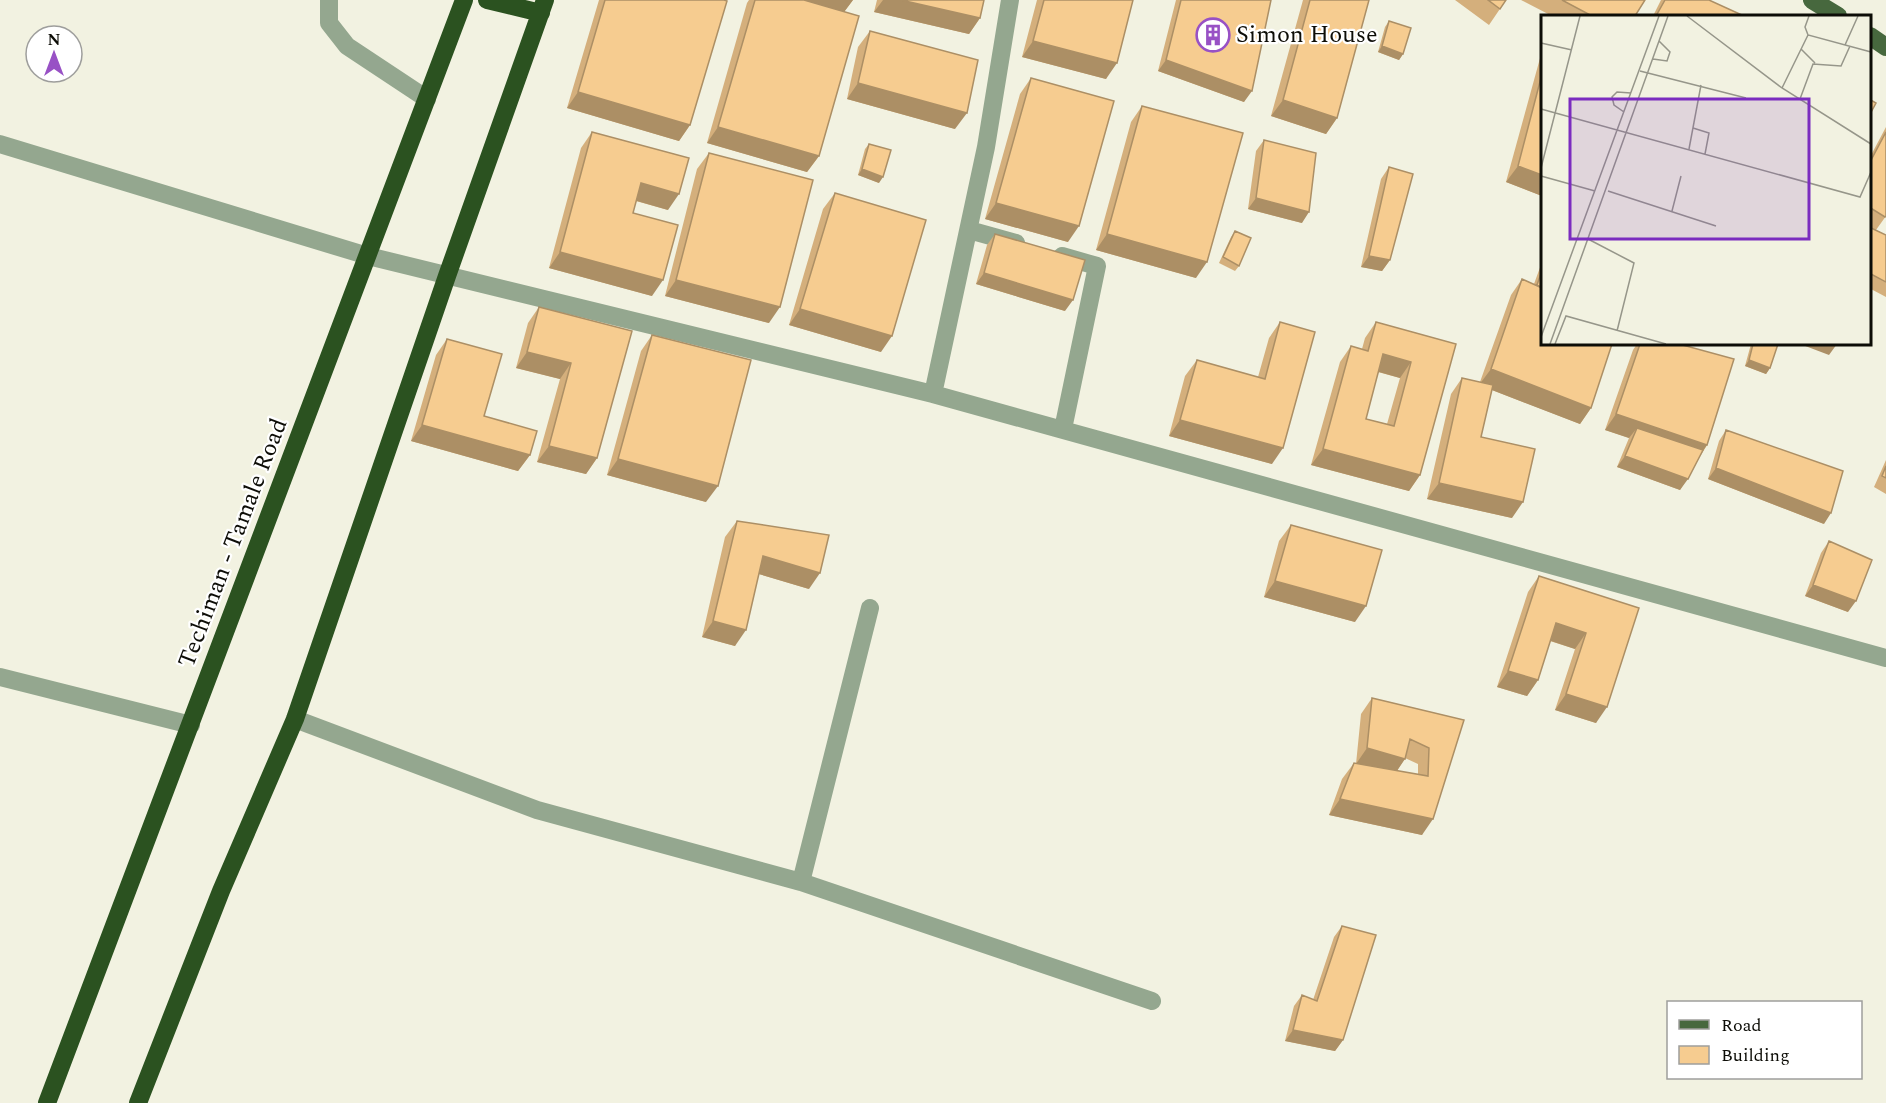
<svg xmlns="http://www.w3.org/2000/svg" width="1886" height="1103" font-family="Spectral,serif">
<style>
.lines{fill:none;stroke-linecap:round;stroke-linejoin:round}
.minor{stroke:#94a78f;stroke-width:18}
.major{stroke:#47683e;stroke-width:18}
.highway{stroke:#2b5220;stroke-width:18}
.wall{fill:#d4af7c;fill-rule:evenodd}
.shaded-wall{fill:#ac8f65}
.building{fill:#f6cc90;stroke:#ac8f65;stroke-width:1.5;fill-rule:evenodd}
.labels{text-anchor:middle;dominant-baseline:central;stroke-width:4.5;stroke-linejoin:round;paint-order:stroke}
.poi-label{font-size:24px;fill:#0d0d07;stroke:#fff;text-anchor:start}
.street-label{font-size:24px;fill:#0d0d07;stroke:#fff}
.inset-road{fill:none;stroke:#96968a;stroke-width:1.5}
.view{fill:#7b2cbf;fill-opacity:0.15;stroke:#7b2cbf;stroke-width:3}
.inset-edge{fill:none;stroke:#0d0d07;stroke-width:3}
</style>
<rect width="100%" height="100%" fill="#f2f2e1"/>
<g class="lines">
<path class="minor" d="M329,0V23L347,46L427,99
M0,144L368,256L933,394L1886,658
M969,230L1016,243
M1062,256L1097,266L1063,429
M933,394L986,147L1010,0
M0,677L191,725
M295,719L537,810L801,882L1152,1001
M801,882L870,608"/>
<path class="major" d="M1812,0L1838,16
M1870,36L1886,47"/>
<path class="highway" d="M487,0L541,13
M47,1103L464,0
M138,1103L221,891L295,719L447,276L545,0"/>
</g>
<path class="wall" d="M599,0H724L690,125L679,141L567,108Z
M749,0H853L844,12L819,156L807,172L707,143L747,3Z
M877,0H984L980,18L969,34L874,12Z
M1037,0H1133L1106,79L1022,57Z
M1176,0H1271L1244,102L1158,71Z
M1303,0H1369L1337,118L1326,134L1271,116Z
M1455,0H1506L1489,25Z
M1521,0H1645L1635,16H1552Z
M1661,0H1709L1744,16H1653Z
M1389,21L1403,54L1399,60L1378,52L1385,27Z
M870,31L955,129L847,99L858,47Z
M1542,51V196L1506,182Z
M1031,78L1068,242L985,219L1020,94Z
M1142,106L1196,278L1096,250L1131,122Z
M1886,127V216L1876,230L1886,235V297L1869,288V159Z
M592,132L668,210L636,201L633,213L652,296L549,268L581,148Z
M1264,140L1302,223L1248,209L1256,151Z
M869,144L879,183L858,175L865,149Z
M709,153L769,323L665,296L697,169Z
M1389,167L1390,260L1382,271L1361,267L1381,179Z
M835,193L881,352L789,325L823,209Z
M1235,231L1239,266L1235,271L1219,263L1231,237Z
M995,234L1065,311L976,284L987,245Z
M1542,262V344L1591,408L1580,424L1492,390L1481,437L1512,518L1427,499L1451,394L1462,378L1480,382L1511,295L1522,279L1534,284Z
M539,307L632,331L597,458L586,474L537,462L560,379L516,368L528,323Z
M1280,322L1272,464L1169,436L1185,376L1197,360L1258,377L1269,338Z
M1376,322L1456,344L1420,475L1409,491L1311,465L1340,362L1351,346L1362,349L1365,338ZM1378,372L1400,378L1387,424L1366,419Z
M652,335L706,502L607,475L641,351Z
M447,339L484,416L530,455L518,471L411,441L436,355Z
M1637,344H1679L1707,445L1680,490L1617,467L1629,438L1605,430L1633,350Z
M1751,344H1778L1770,368L1766,374L1745,366Z
M1726,430L1824,524L1708,479L1719,441Z
M1886,460V494L1874,487Z
M737,521L809,589L759,574L735,646L702,637L725,537Z
M1291,525L1355,622L1264,597L1279,541Z
M1829,541L1848,612L1805,596L1821,553Z
M1539,576L1639,608L1596,723L1555,710L1575,649L1550,641L1538,680L1527,696L1497,687L1528,592Z
M1372,698L1464,720L1422,835L1329,815L1342,779L1354,763L1356,764L1361,714ZM1405,758L1418,764V775L1397,771Z
M1342,926L1343,1040L1335,1051L1285,1041L1294,1006L1302,995L1313,1000L1334,937Z"/>
<path class="shaded-wall" d="M799,0H853L844,12Z
M883,0H901L980,18L969,34L874,12Z
M1033,41L1117,63L1106,79L1022,57Z
M1382,46L1403,54L1399,60L1378,52Z
M1166,60L1252,91L1244,102L1158,71Z
M858,83L967,113L955,129L847,99Z
M578,92L690,125L679,141L567,108Z
M1283,100L1337,118L1326,134L1271,116Z
M718,127L819,156L807,172L707,143Z
M1518,166L1542,175V196L1506,182Z
M862,169L883,177L879,183L858,175Z
M641,183L679,194L668,210L630,199Z
M1256,198L1309,212L1302,223L1248,209Z
M996,203L1079,226L1068,242L985,219Z
M1107,234L1207,262L1196,278L1096,250Z
M560,252L663,280L652,296L549,268Z
M1369,256L1390,260L1382,271L1361,267Z
M984,273L1073,300L1065,311L976,284Z
M676,280L780,307L769,323L665,296Z
M800,309L892,336L881,352L789,325Z
M1800,344H1837L1829,355Z
M527,352L571,363L560,379L516,368Z
M1383,354L1411,362L1400,378L1372,370Z
M1749,360L1770,368L1766,374L1745,366Z
M1491,369L1591,408L1580,424L1479,385Z
M1616,414L1707,445L1696,461L1637,428L1629,438L1605,430Z
M1180,420L1283,448L1272,464L1169,436Z
M422,425L530,455L518,471L411,441Z
M549,446L597,458L586,474L537,462Z
M1323,449L1420,475L1409,491L1311,465Z
M1625,456L1688,479L1680,490L1617,467Z
M618,459L718,486L706,502L607,475Z
M1716,468L1831,513L1824,524L1708,479Z
M1439,483L1523,502L1512,518L1427,499Z
M763,556L820,573L809,589L752,572Z
M1275,581L1366,606L1355,622L1264,597Z
M1813,585L1856,601L1848,612L1805,596Z
M713,621L746,630L735,646L702,637Z
M1556,623L1586,633L1575,649L1545,639Z
M1508,671L1538,680L1527,696L1497,687Z
M1566,694L1607,707L1596,723L1555,710Z
M1367,748L1405,759L1394,775L1356,764Z
M1340,799L1433,819L1422,835L1329,815Z
M1293,1030L1343,1040L1335,1051L1285,1041Z"/>
<path class="building" d="M605,0H724L727,1L690,125L578,92Z
M755,0H804L859,16L819,156L718,127Z
M901,0H984L980,18Z
M1044,0H1133L1117,63L1033,41Z
M1181,0H1271L1252,91L1166,60Z
M1310,0H1369L1337,118L1283,100Z
M1488,0H1506L1500,9Z
M1562,0H1645L1635,16H1592Z
M1665,0H1709L1744,16H1656Z
M1389,21L1411,28L1403,54L1382,46Z
M870,31L978,60L967,113L858,83Z
M1542,74V175L1518,166Z
M1031,78L1114,101L1079,226L996,203Z
M1869,99L1876,103L1869,116Z
M1142,106L1243,133L1207,262L1107,234Z
M592,132L689,158L679,194L641,183L633,213L678,225L663,280L560,252Z
M1886,132V216L1885,217L1869,207V164Z
M1264,140L1316,153L1309,212L1256,198Z
M869,144L891,150L883,177L862,169Z
M709,153L813,180L780,307L676,280Z
M1389,167L1413,174L1390,260L1369,256Z
M835,193L926,220L892,336L800,309Z
M1869,227L1886,235V282L1869,273Z
M1235,231L1251,238L1239,266L1223,257Z
M995,234L1085,260L1073,300L984,273Z
M1542,271V288L1537,285Z
M1522,279L1542,288V344H1612L1591,408L1491,369Z
M539,307L632,331L597,458L549,446L571,363L527,352Z
M1280,322L1315,332L1283,448L1180,420L1197,360L1265,379Z
M1376,322L1456,344L1420,475L1323,449L1351,346L1368,351ZM1383,354L1411,362L1394,426L1366,419Z
M652,335L751,360L718,486L618,459Z
M447,339L502,354L484,416L537,431L530,455L422,425Z
M1640,344H1679L1734,359L1707,445L1616,414Z
M1753,344H1778L1770,368L1749,360Z
M1462,378L1493,385L1481,437L1535,449L1523,502L1439,483Z
M1637,428L1703,450L1688,479L1625,456Z
M1726,430L1843,471L1831,513L1716,468Z
M1886,466V478L1882,476Z
M737,521L829,535L820,573L763,556L746,630L713,621Z
M1291,525L1382,550L1366,606L1275,581Z
M1829,541L1872,560L1856,601L1813,585Z
M1539,576L1639,608L1607,707L1566,694L1586,633L1556,623L1538,680L1508,671Z
M1372,698L1464,720L1433,819L1340,799L1354,763L1428,776L1429,748L1410,739L1405,759L1367,748Z
M1342,926L1376,935L1343,1040L1293,1030L1302,995L1317,1001Z"/>
<defs>
<g id="building-ring" transform="scale(1.725)"><circle r="9.5" fill="#fff" stroke="#9851c5" stroke-width="1.5"/><path d="M-4-6H4V6H1V3H-1V6H-4ZM-2.5-4.3h1.7v1.8h-1.7ZM.8-4.3h1.7v1.8H.8ZM-2.5-1h1.7V.8h-1.7ZM.8-1h1.7V.8H.8Z" fill="#9851c5"/></g>
</defs>
<g fill-rule="evenodd">
<use href="#building-ring" x="1213" y="35"/>
</g>
<g class="labels">
<g class="poi-label">
<text x="1236" y="35">Simon House</text>
</g>
<g class="street-label">
<text transform="translate(233 543) rotate(-69)">Techiman - Tamale Road</text>
</g>
</g>
<g transform="translate(1541 15)">
<rect width="330" height="330" fill="#f2f2e1"/>
<path class="inset-road" d="M146,1L241,73L330,129M268,1L264,12L267,20L330,37M0,28L31,35M304,30L317,1M260,34L274,48M112,44L126,46L129,37L118,26M99,56L205,83M241,73L267,20M259,84L272,49L300,51L309,31M0,94L319,182L330,157M83,97L73,90L71,82L76,77L90,78M152,113L168,118L164,139M148,134L160,70M0,153L39,1M0,161L54,176M67,176L175,211M131,196L140,161M47,224L93,248L76,316M0,322L118,1M9,329L127,1M14,329L25,301L125,329"/>
<path class="view" d="M29,84H268V224H29Z"/>
<rect width="330" height="330" class="inset-edge"/>
</g>
<rect x="1667" y="1001" width="195" height="78" fill="#ffffff" stroke="#9e9e9c" stroke-width="1.5"/>
<rect x="1679" y="1020" width="30" height="9" fill="#47683e" stroke="#9e9e9c" stroke-width="1.5"/>
<text x="1721" y="1031" font-size="18" fill="#0d0d07">Road</text>
<rect x="1679" y="1046" width="30" height="18" fill="#f6cc90" stroke="#9e9e9c" stroke-width="1.5"/>
<text x="1721" y="1061" font-size="18" fill="#0d0d07">Building</text>
<g transform="translate(54 54)"><circle r="28" fill="#ffffff" stroke="#9e9e9c" stroke-width="1.5"/>
<path d="M0-4.5L10 22L0 15L-10 22Z" fill="#9851c5"/>
<text y="-9" font-size="16" font-weight="bold" text-anchor="middle" fill="#0d0d07">N</text>
</g>
</svg>
